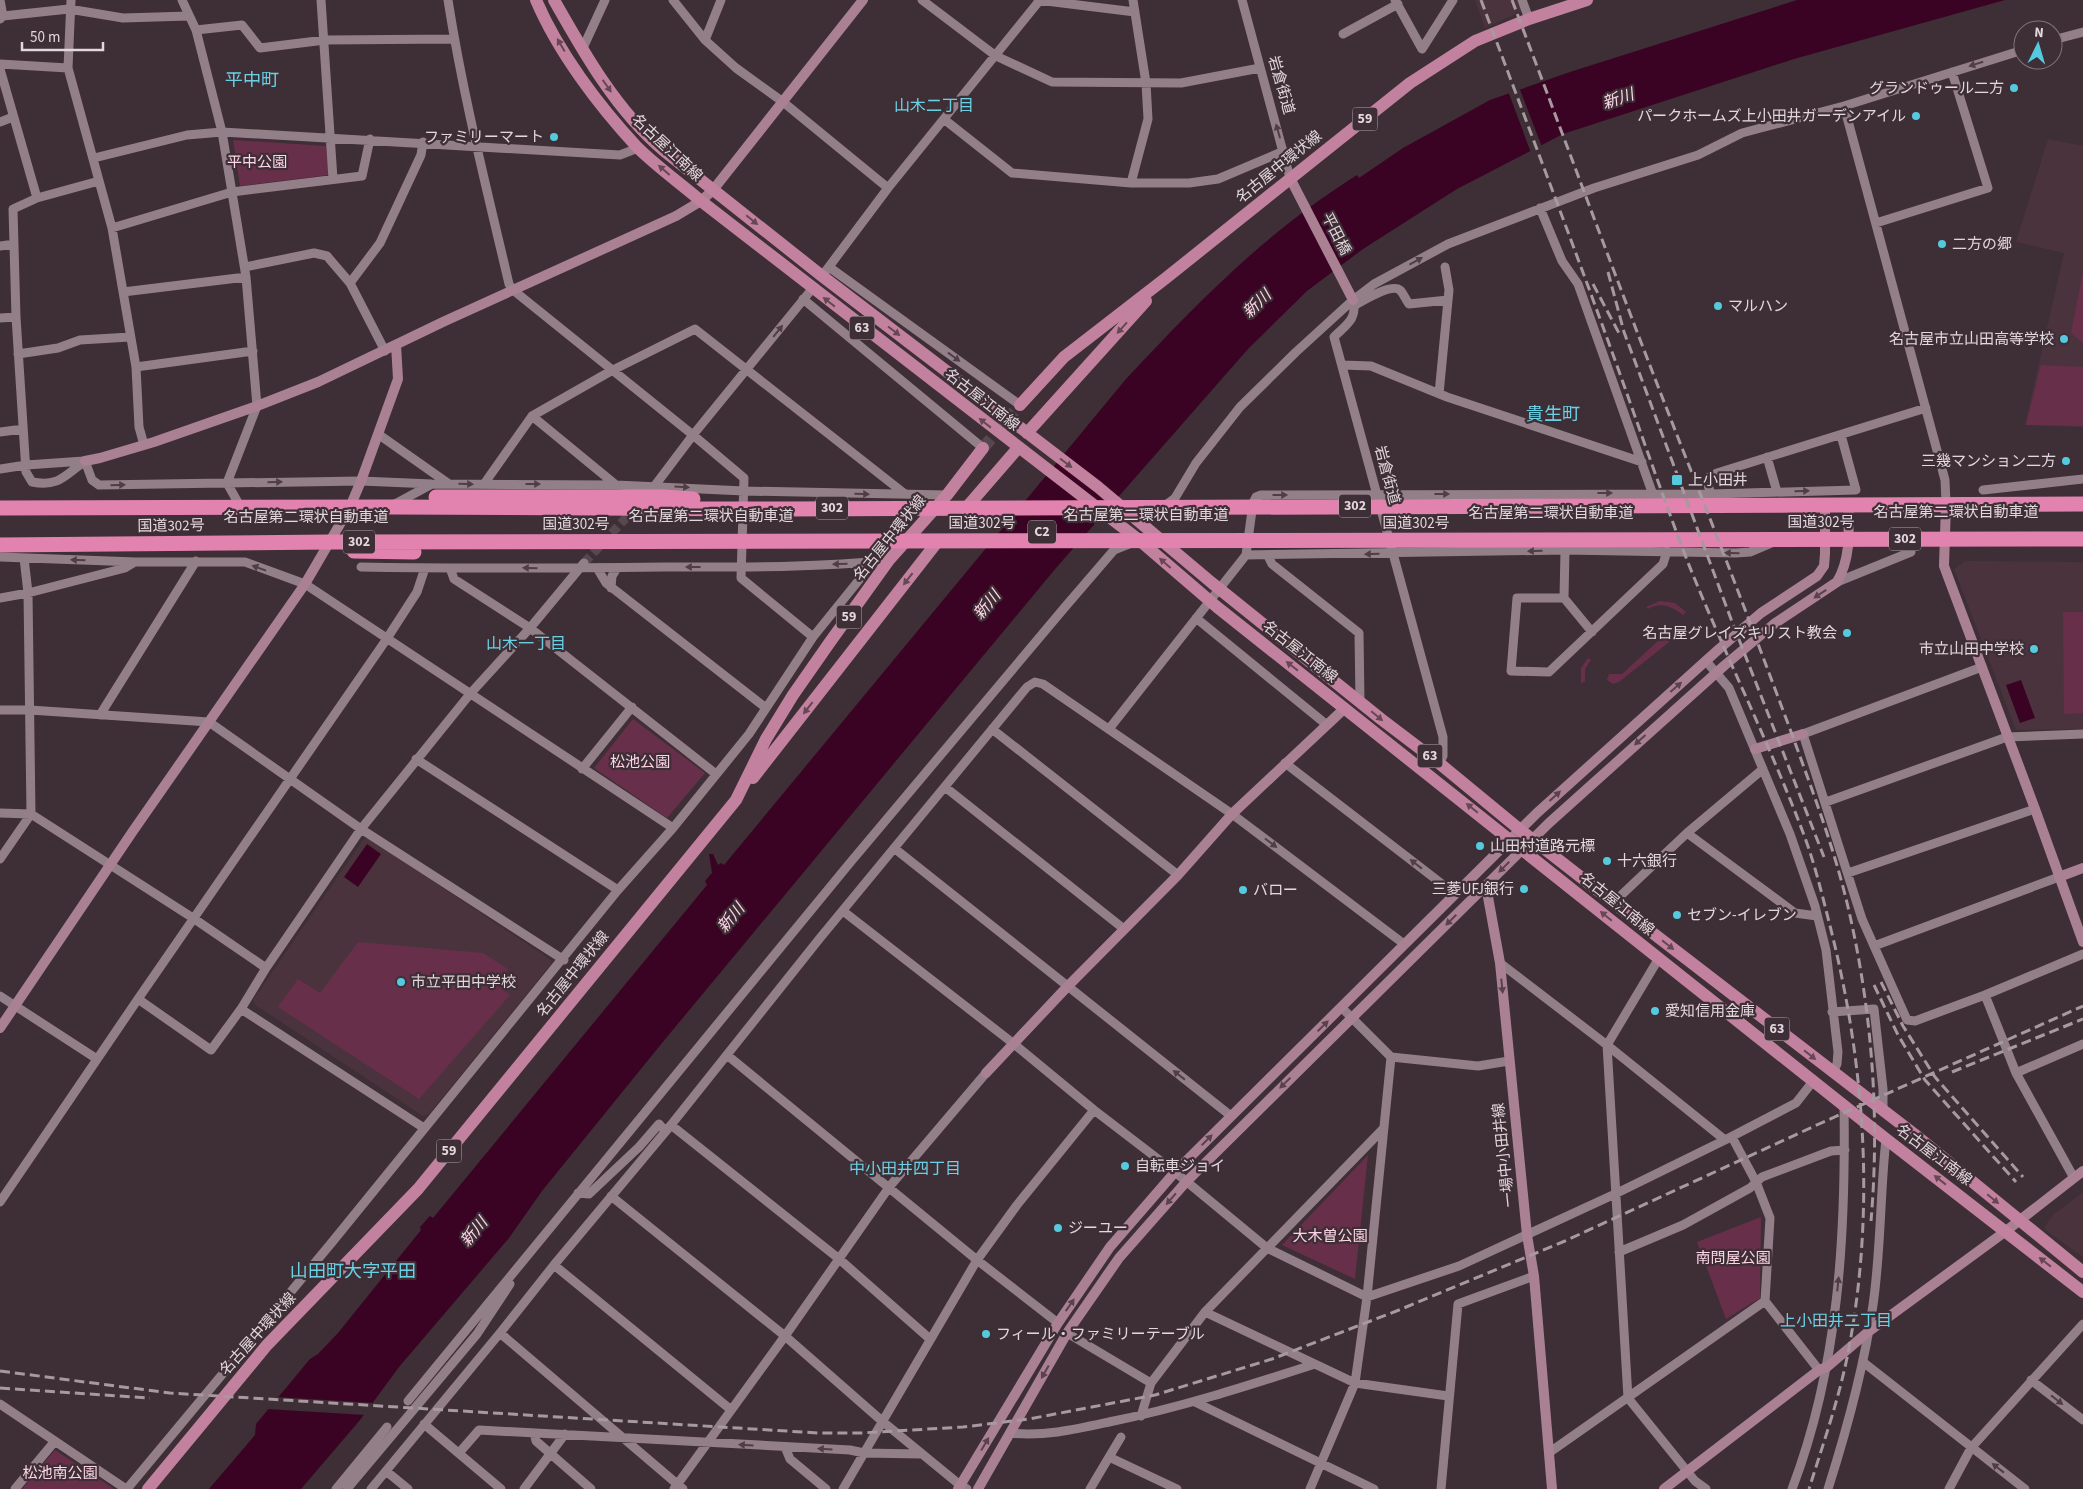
<svg xmlns="http://www.w3.org/2000/svg" width="2083" height="1489" font-family="'Source Sans 3','Noto Sans JP',sans-serif">
<style>
.built{fill:#4b333d}
.green{fill:#682f4b}
.water{fill:#3b0323}
.pier{fill:#3e2e35}
.lines{fill:none;stroke-linecap:round;stroke-linejoin:round}
.street-tunnel{stroke:#57474e;stroke-width:9;stroke-dasharray:9 4.5;stroke-linecap:butt}
.primary-tunnel{stroke:#57474e;stroke-width:12;stroke-dasharray:12 6;stroke-linecap:butt}
.street{stroke:#937f87;stroke-width:9}
.secondary{stroke:#aa8093;stroke-width:10}
.primary{stroke:#c2819e;stroke-width:12}
.highway{stroke:#e183ae;stroke-width:15}
.rail{stroke:#a69a9f;stroke-width:3;stroke-dasharray:10 5;stroke-linecap:butt}
.oneway{fill:#664754}
.oneway2{fill:#4f3e45}
.oneway3{fill:#59424c}
.poi-dot{fill:#55cadf;stroke:#3e2e35;stroke-width:2}
.labels{text-anchor:middle;dominant-baseline:central;stroke-width:4.5;stroke-linejoin:round;paint-order:stroke}
.shield{fill:#3e2e35;stroke:#b1a4aa;stroke-width:1}
.shield-label{font-size:14px;font-weight:bold;fill:#e2d7dc}
.street-label{font-size:15px;fill:#e2d7dc;stroke:#3e2e35}
.poi-label{font-size:15px;fill:#e2d7dc;stroke:#3e2e35;text-anchor:start}
.park-label{font-size:15px;fill:#fdd5e5;stroke:#3e2e35}
.water-label{font-size:16px;font-style:italic;fill:#ffd7e8;stroke:#3e2e35}
.neighbourhood-label{font-size:16px;fill:#6ad1e5;stroke:#3e2e35}
.quarter-label{font-size:18px;fill:#6ad1e5;stroke:#3e2e35}
</style>
<rect width="100%" height="100%" fill="#3e2e35"/>
<path class="built" d="M1475,0H1517L1522,11L1485,28Z
M2048,139L2083,146V427L2025,425L2064,253L2016,242Z
M1965,561L2083,562V729L2016,730L1954,569Z
M368,838L551,960V964L429,1114L423,1116L254,1004L253,1000L363,840Z
M2083,1192V1257L2047,1231L2044,1227L2053,1215Z"/>
<path class="green" d="M233,140L326,146L329,175L240,186Z
M2083,272V343L2071,333Z
M2041,365L2083,367V426L2026,425Z
M1660,601L1675,603L1686,612L1683,615C1673,607 1661,601 1648,609L1646,607Z
M2063,612H2083V713L2064,714Z
M1671,629L1678,631L1687,639H1673L1619,682L1613,684L1607,680L1609,674H1622Z
M1588,658L1591,660L1585,669V682L1581,683V668Z
M633,719L705,773L667,818L594,768Z
M358,942L483,953L508,969L497,985L510,995L419,1099L278,1007L298,979L320,993Z
M1368,1155L1355,1279L1282,1245Z
M1761,1217L1760,1298L1726,1319L1697,1242Z
M55,1450L114,1489H22Z"/>
<path class="water" d="M1797,0H2005L1794,59L1563,134L1457,189L1363,249L1307,291L1248,349L1056,568L662,1043L542,1191L509,1238L399,1367L360,1420L301,1489H209L255,1435L256,1424L310,1359L318,1354L338,1333L421,1230L420,1227L430,1216L433,1218L707,885L705,881L712,873L709,854H713L718,865L721,863L724,865L1126,379C1199,301 1265,233 1357,175L1359,178L1403,148L1490,100L1570,72Z
M2021,680L2035,718L2020,723L2006,685Z
M367,844L381,854L358,887L344,877Z"/>
<path class="pier" d="M1519,87L1542,147L1531,153L1508,91Z
M276,1397L374,1403L366,1415L266,1409Z"/>
<g class="lines">
<path class="street-tunnel" d="M584,563L636,507"/>
<path class="primary-tunnel" d="M983,448L1020,405"/>
<path class="street" d="M0,0L3,16
M71,0L68,68L112,228L136,367L139,427L144,445
M182,0L196,30L222,132L246,277L257,406L227,483L241,508
M321,0L333,179
M448,0C463,96 487,190 509,284L513,290L693,435L744,478L741,578L813,637
M673,0L705,40L736,68L783,102L888,188
M922,0L996,56L1052,82L1181,83L1260,68
M1038,0L1135,12
M1242,0L1290,178
M1395,0L1422,49L1453,0
M1522,0L1529,19
M0,19L3,16L69,9L123,18L189,16
M196,30L242,25L260,48L325,40L454,39
M1343,34L1398,4
M705,40L721,0
M2053,40L2083,32
M582,50L605,0
M0,64L68,68
M0,69L37,198
M1844,106L1945,480L1946,504
M945,120L1012,173L1131,183H1189L1218,179L1284,151
M0,122L13,117
M94,158L187,135L222,132L620,155L638,148
M1131,183L1148,119L1146,83L1133,0
M1540,208L1562,261L1578,284L1652,492
M1876,223L1988,188L1952,72
M112,228L232,192L362,176L370,139
M0,246L14,244
M245,267L314,253L327,256L350,283L385,351
M829,267L1020,405
M822,276L888,188L1040,0
M350,283L380,243L421,155L423,142
M123,292L246,277
M803,299L983,448
M1353,300C1358,319 1346,325 1334,337L1443,737V756L1439,763
M1355,305C1363,301 1391,283 1400,290C1403,293 1406,300 1409,304L1448,300
M0,318L16,317
M18,354L58,348L80,340L130,337
M1342,365L1371,366L1447,397L1642,462
M136,367L253,351
M1439,394L1449,290L1445,267
M532,416L616,485
M0,432L23,429
M378,434L449,484
M1767,457L1777,492
M85,461L92,480L99,485L361,481L432,484L616,485L744,491L947,495
M85,461C64,476 59,487 32,482L26,472L16,317L13,209L37,198L99,181
M0,469L26,465L84,461
M484,484L532,416L611,371L695,329L905,494
M653,488L693,435L812,289
M1983,490L2083,479
M1711,494L1707,482L1709,477L1717,473L1926,408
M395,504L432,484
M1163,507L1175,498L1196,463L1240,407L1296,352L1353,300L1374,284L1448,244L1594,188L1698,155L1742,133L1844,106L2023,50
M1246,555L1565,550L1736,553L1750,552L1776,541
M1268,556L1272,564L1359,633L1360,702
M0,557L136,562H245L305,584L673,828
M361,567C462,569 564,568 665,567C739,567 815,568 889,560
M450,568L454,579L530,628L716,774
M597,568L606,583L766,708
M1837,582L1911,552
M611,588L612,576L617,568
M0,598L28,593L125,568L135,562
M1564,598L1565,550
M1196,618L1327,725
M1592,632L1564,598H1517L1511,671L1549,672L1663,564L1667,551
M1706,661L1729,688L1790,834L1815,906L1826,950L1838,1052L1837,1064L1833,1072
M1982,667L1803,734L1862,919L1907,1020L1915,1021L1985,995L2083,954
M0,710H30L209,722L361,829L564,960
M100,715L196,561
M992,729L1178,875
M1109,729L1246,555L1253,503L1256,497L1261,495L1711,494L1856,490L1841,435
M416,759L618,890
M1285,763L1455,894
M582,769L632,707
M945,787L1124,929
M1826,802L2007,737L2083,734
M0,813L31,814L193,918L266,968
M1687,833L1795,913L1817,916
M894,848L1231,1116
M0,859L31,814L28,593L24,558
M1848,873L2035,809
M1614,902L1687,833L1763,769
M843,911L1014,1044L1094,1110L1175,1172L1267,1248L1367,1297L1459,1266L1615,1194L1725,1140L1796,1103L1814,1080
M1874,946L2059,877
M1659,958L1607,1045L1628,1398L1695,1481L1706,1489
M1500,963L1607,1045L1725,1140
M1985,995L2016,1073L2074,1178
M0,996L97,1059
M138,999L211,1050L241,1009L266,968L361,829L470,694L530,628L584,563
M1342,1008L1391,1057L1478,1066L1509,1061
M241,1009L424,1128
M1832,1012L1874,1009L1883,1089V1111
M727,1055L977,1260L1058,1323
M2016,1073L2083,1044
M671,1125L838,1258L930,1339
M1732,1137L1756,1182L1770,1218L1765,1301L1819,1370
M578,1193L589,1194L639,1147L659,1124L665,1131
M611,1196L785,1336L882,1421L960,1485L967,1489
M0,1202L138,999L386,640L417,592L425,568
M1619,1252L1683,1225L1750,1188L1762,1177L1831,1151L1845,1150
M554,1265L730,1409
M1205,1312L1355,1383L1448,1396
M500,1333L683,1489
M1067,1333L1151,1383
M1863,1362L2025,1489
M2031,1380L2083,1420
M408,1401L849,864L1065,607L1114,550L1129,544
M1195,1402L1374,1489
M0,1404L126,1489
M1141,1416L1151,1383L1205,1312L1384,1128
M424,1424L501,1489
M534,1433L536,1441L591,1489
M1010,1433C1043,1437 1077,1429 1109,1422C1179,1408 1247,1386 1315,1364
M785,1447L790,1459L826,1489
M1550,1452L1765,1301
M459,1453L479,1430L850,1450L864,1453L920,1454
M1109,1457L1177,1489
M386,1471L408,1489
M15,1489L55,1441
M127,1489L333,1241L618,890L673,828L749,734L813,637L859,580L860,563
M336,1489L387,1427
M347,1489L477,1334L510,1284
M371,1489L500,1333L554,1265L671,1125L820,938L1027,687L1035,682L1043,684L1232,814L1404,944
M524,1489L565,1434
M674,1489L785,1336L890,1186L986,1073
M843,1489L977,1260L1017,1205L1094,1110
M1090,1489L1121,1437
M1310,1489L1355,1383L1367,1297L1391,1057
M1441,1489L1458,1304L1534,1276
M1792,1489C1839,1366 1846,1234 1844,1104
M1828,1489C1847,1429 1864,1368 1873,1305C1881,1250 1880,1194 1886,1139
M1949,1489L1971,1448L2083,1324"/>
<path class="secondary" d="M1290,178L1353,300
M85,461L100,458L154,442L257,406L318,382L445,321L676,216L701,201L713,190L863,0
M1946,504L1944,566L2035,809L2083,942
M1755,749L1803,734
M2059,877L2083,868
M1486,886L1500,963L1527,1235L1534,1276L1552,1489
M0,1028L133,831L305,584L350,507L361,481L398,379L396,345
M986,1073L1067,987L1178,875L1232,814L1345,708
M958,1489L1058,1323L1110,1247L1175,1172L1537,813L1719,649L1761,613L1817,576L1824,566L1825,554V504
M978,1489L1067,1333L1119,1258L1186,1182L1549,823L1725,665L1774,624L1837,582C1851,558 1849,532 1848,504
M1664,1489L1819,1370L1827,1367L1868,1332L2006,1231L2083,1171"/>
<path class="primary" d="M536,0C558,52 599,106 637,147C656,166 680,183 701,201L1139,540L1217,607L1618,926L1886,1139L2083,1292
M554,0C584,53 616,110 663,150L822,276L1098,487L1212,583L1381,719L1439,763L1519,829L1632,917L1914,1134L2083,1272
M1020,405L1064,357L1166,278L1410,83L1475,41L1529,19L1587,0
M1027,433L1146,301
M967,507L1018,448
M753,778L938,541
M148,1489L267,1345L418,1189L736,800L766,739L793,695L830,642L889,560L947,495L983,448"/>
<path class="highway" d="M436,497H664L693,499
M0,508L391,507L785,509L2083,504
M0,545L330,542L2083,539
M354,551L414,552"/>
<path class="rail" d="M1481,0C1523,113 1566,225 1607,338C1634,412 1659,487 1687,560C1724,653 1769,742 1804,835C1814,862 1821,890 1828,918C1865,1060 1876,1209 1848,1353C1839,1399 1823,1444 1809,1489
M1512,0C1570,153 1626,306 1686,458C1722,548 1756,638 1790,729C1811,787 1834,847 1848,907C1872,1010 1880,1116 1871,1221
M1608,272L1624,332L1731,619L1824,857
M1593,284L1621,337
M1881,982L1903,1026L1935,1077L2023,1177
M1874,985L1898,1035L1925,1080L2016,1182
M1952,1072L2083,1019
M0,1371L170,1393L818,1433H861L963,1427L1029,1419L1155,1395L1272,1359L1399,1310L1565,1241L1819,1124L2083,1006
M0,1388L150,1398"/>
</g>
<defs><path id="oneway-solid" d="M-6-.8H1V-3.2L6.5 0L1 3.2V.8H-6Z" transform="scale(1.25)"/></defs>
<g class="oneway">
<use href="#oneway-solid" transform="translate(561 45) rotate(-120)"/>
<use href="#oneway-solid" transform="translate(607 86) rotate(55)"/>
<use href="#oneway-solid" transform="translate(664 170) rotate(-139)"/>
<use href="#oneway-solid" transform="translate(752 220) rotate(39)"/>
<use href="#oneway-solid" transform="translate(829 302) rotate(-142)"/>
<use href="#oneway-solid" transform="translate(1122 328) rotate(132)"/>
<use href="#oneway-solid" transform="translate(894 331) rotate(37)"/>
<use href="#oneway-solid" transform="translate(985 423) rotate(-142)"/>
<use href="#oneway-solid" transform="translate(1066 463) rotate(37)"/>
<use href="#oneway-solid" transform="translate(1165 563) rotate(-139)"/>
<use href="#oneway-solid" transform="translate(908 579) rotate(128)"/>
<use href="#oneway-solid" transform="translate(1292 666) rotate(-142)"/>
<use href="#oneway-solid" transform="translate(808 708) rotate(128)"/>
<use href="#oneway-solid" transform="translate(1377 716) rotate(40)"/>
<use href="#oneway-solid" transform="translate(1472 808) rotate(-141)"/>
<use href="#oneway-solid" transform="translate(1606 916) rotate(-141)"/>
<use href="#oneway-solid" transform="translate(1668 945) rotate(38)"/>
<use href="#oneway-solid" transform="translate(1810 1055) rotate(38)"/>
<use href="#oneway-solid" transform="translate(1940 1180) rotate(-142)"/>
<use href="#oneway-solid" transform="translate(1993 1199) rotate(39)"/>
<use href="#oneway-solid" transform="translate(2045 1262) rotate(-142)"/>
</g>
<g class="oneway2">
<use href="#oneway-solid" transform="translate(1976 64) rotate(163)"/>
<use href="#oneway-solid" transform="translate(1278 131) rotate(-106)"/>
<use href="#oneway-solid" transform="translate(1416 261) rotate(-29)"/>
<use href="#oneway-solid" transform="translate(778 331) rotate(-51)"/>
<use href="#oneway-solid" transform="translate(954 357) rotate(36)"/>
<use href="#oneway-solid" transform="translate(275 482) rotate(-1)"/>
<use href="#oneway-solid" transform="translate(466 484) rotate(1)"/>
<use href="#oneway-solid" transform="translate(533 484)"/>
<use href="#oneway-solid" transform="translate(118 485) rotate(-1)"/>
<use href="#oneway-solid" transform="translate(682 487) rotate(3)"/>
<use href="#oneway-solid" transform="translate(1802 491) rotate(-1)"/>
<use href="#oneway-solid" transform="translate(1605 493)"/>
<use href="#oneway-solid" transform="translate(862 494) rotate(1)"/>
<use href="#oneway-solid" transform="translate(1442 494)"/>
<use href="#oneway-solid" transform="translate(1280 495)"/>
<use href="#oneway-solid" transform="translate(1535 551) rotate(179)"/>
<use href="#oneway-solid" transform="translate(1732 553) rotate(-179)"/>
<use href="#oneway-solid" transform="translate(1372 554) rotate(179)"/>
<use href="#oneway-solid" transform="translate(78 560) rotate(-178)"/>
<use href="#oneway-solid" transform="translate(840 564) rotate(179)"/>
<use href="#oneway-solid" transform="translate(693 567) rotate(180)"/>
<use href="#oneway-solid" transform="translate(259 568) rotate(-160)"/>
<use href="#oneway-solid" transform="translate(530 568) rotate(-179)"/>
<use href="#oneway-solid" transform="translate(1271 843) rotate(37)"/>
<use href="#oneway-solid" transform="translate(1416 864) rotate(-142)"/>
<use href="#oneway-solid" transform="translate(1179 1075) rotate(-142)"/>
<use href="#oneway-solid" transform="translate(1838 1284) rotate(-84)"/>
<use href="#oneway-solid" transform="translate(2057 1400) rotate(38)"/>
<use href="#oneway-solid" transform="translate(746 1445) rotate(-177)"/>
<use href="#oneway-solid" transform="translate(825 1449) rotate(-177)"/>
<use href="#oneway-solid" transform="translate(1998 1468) rotate(-142)"/>
</g>
<g class="oneway3">
<use href="#oneway-solid" transform="translate(1820 594) rotate(147)"/>
<use href="#oneway-solid" transform="translate(1676 687) rotate(-41)"/>
<use href="#oneway-solid" transform="translate(1640 740) rotate(138)"/>
<use href="#oneway-solid" transform="translate(1555 796) rotate(-42)"/>
<use href="#oneway-solid" transform="translate(1504 867) rotate(135)"/>
<use href="#oneway-solid" transform="translate(1451 920) rotate(135)"/>
<use href="#oneway-solid" transform="translate(1502 986) rotate(84)"/>
<use href="#oneway-solid" transform="translate(1323 1026) rotate(-44)"/>
<use href="#oneway-solid" transform="translate(1285 1083) rotate(136)"/>
<use href="#oneway-solid" transform="translate(1207 1140) rotate(-45)"/>
<use href="#oneway-solid" transform="translate(1171 1199) rotate(131)"/>
<use href="#oneway-solid" transform="translate(1070 1305) rotate(-55)"/>
<use href="#oneway-solid" transform="translate(1045 1372) rotate(120)"/>
<use href="#oneway-solid" transform="translate(985 1444) rotate(-59)"/>
</g>
<g class="poi-dot">
<circle cx="2014" cy="88" r="5"/>
<circle cx="1916" cy="116" r="5"/>
<circle cx="554" cy="137" r="5"/>
<circle cx="1942" cy="244" r="5"/>
<circle cx="1718" cy="306" r="5"/>
<circle cx="2064" cy="339" r="5"/>
<circle cx="2066" cy="461" r="5"/>
<rect x="1671" y="474" width="12" height="12" rx="2.5"/>
<circle cx="1847" cy="633" r="5"/>
<circle cx="2034" cy="649" r="5"/>
<circle cx="1480" cy="846" r="5"/>
<circle cx="1607" cy="861" r="5"/>
<circle cx="1524" cy="889" r="5"/>
<circle cx="1243" cy="890" r="5"/>
<circle cx="1677" cy="915" r="5"/>
<circle cx="401" cy="982" r="5"/>
<circle cx="1655" cy="1011" r="5"/>
<circle cx="1125" cy="1166" r="5"/>
<circle cx="1058" cy="1228" r="5"/>
<circle cx="986" cy="1334" r="5"/>
</g>
<g class="labels">
<g class="shield">
<rect x="1352.5" y="107.5" width="25" height="23" rx="4"/>
<rect x="849.5" y="316.5" width="25" height="23" rx="4"/>
<rect x="1339" y="494.5" width="32" height="23" rx="4"/>
<rect x="816" y="496.5" width="32" height="23" rx="4"/>
<rect x="1028" y="520.5" width="28" height="23" rx="4"/>
<rect x="1889" y="527.5" width="32" height="23" rx="4"/>
<rect x="343" y="530.5" width="32" height="23" rx="4"/>
<rect x="836.5" y="605.5" width="25" height="23" rx="4"/>
<rect x="1417.5" y="744.5" width="25" height="23" rx="4"/>
<rect x="1764.5" y="1017.5" width="25" height="23" rx="4"/>
<rect x="436.5" y="1139.5" width="25" height="23" rx="4"/>
</g>
<g class="shield-label">
<text x="1365" y="119">59</text>
<text x="862" y="328">63</text>
<text x="1355" y="506">302</text>
<text x="832" y="508">302</text>
<text x="1042" y="532">C2</text>
<text x="1905" y="539">302</text>
<text x="359" y="542">302</text>
<text x="849" y="617">59</text>
<text x="1430" y="756">63</text>
<text x="1777" y="1029">63</text>
<text x="449" y="1151">59</text>
</g>
<g class="street-label">
<text transform="translate(1281 85) rotate(74)">岩倉街道</text>
<text transform="translate(667 148) rotate(43)">名古屋江南線</text>
<text transform="translate(1279 167) rotate(-39)">名古屋中環状線</text>
<text transform="translate(1336 234) rotate(63)">平田橋</text>
<text transform="translate(982 400) rotate(38)">名古屋江南線</text>
<text transform="translate(1387 475) rotate(75)">岩倉街道</text>
<text x="1956" y="512">名古屋第二環状自動車道</text>
<text x="1551" y="513">名古屋第二環状自動車道</text>
<text x="1146" y="515">名古屋第二環状自動車道</text>
<text x="711" y="516">名古屋第二環状自動車道</text>
<text x="306" y="517">名古屋第二環状自動車道</text>
<text x="1821" y="522">国道302号</text>
<text x="982" y="523">国道302号</text>
<text x="1416" y="523">国道302号</text>
<text x="576" y="524">国道302号</text>
<text transform="translate(171 526) rotate(-1)">国道302号</text>
<text transform="translate(890 538) rotate(-51)">名古屋中環状線</text>
<text transform="translate(1300 652) rotate(38)">名古屋江南線</text>
<text transform="translate(1617 904) rotate(39)">名古屋江南線</text>
<text transform="translate(573 974) rotate(-51)">名古屋中環状線</text>
<text transform="translate(1504 1155) rotate(-96)">一場中小田井線</text>
<text transform="translate(1934 1155) rotate(37)">名古屋江南線</text>
<text transform="translate(258 1334) rotate(-48)">名古屋中環状線</text>
</g>
<g class="poi-label">
<text x="2004" y="88" text-anchor="end">グランドゥール二方</text>
<text x="1906" y="116" text-anchor="end">パークホームズ上小田井ガーデンアイル</text>
<text x="544" y="137" text-anchor="end">ファミリーマート</text>
<text x="1952" y="244">二方の郷</text>
<text x="1728" y="306">マルハン</text>
<text x="2054" y="339" text-anchor="end">名古屋市立山田高等学校</text>
<text x="2056" y="461" text-anchor="end">三幾マンション二方</text>
<text x="1688" y="480">上小田井</text>
<text x="1837" y="633" text-anchor="end">名古屋グレイズキリスト教会</text>
<text x="2024" y="649" text-anchor="end">市立山田中学校</text>
<text x="1490" y="846">山田村道路元標</text>
<text x="1617" y="861">十六銀行</text>
<text x="1514" y="889" text-anchor="end">三菱UFJ銀行</text>
<text x="1253" y="890">バロー</text>
<text x="1687" y="915">セブン-イレブン</text>
<text x="411" y="982">市立平田中学校</text>
<text x="1665" y="1011">愛知信用金庫</text>
<text x="1135" y="1166">自転車ジョイ</text>
<text x="1068" y="1228">ジーユー</text>
<text x="996" y="1334">フィール・ファミリーテーブル</text>
</g>
<g class="park-label">
<text x="257" y="162">平中公園</text>
<text x="640" y="762">松池公園</text>
<text x="1330" y="1236">大木曽公園</text>
<text x="1733" y="1258">南問屋公園</text>
<text x="60" y="1473">松池南公園</text>
</g>
<g class="water-label">
<text transform="translate(1618 99) rotate(-19)">新川</text>
<text transform="translate(1257 304) rotate(-44)">新川</text>
<text transform="translate(987 605) rotate(-51)">新川</text>
<text transform="translate(731 918) rotate(-51)">新川</text>
<text transform="translate(474 1232) rotate(-51)">新川</text>
</g>
<g class="neighbourhood-label">
<text x="934" y="106">山木二丁目</text>
<text x="526" y="644">山木一丁目</text>
<text x="905" y="1169">中小田井四丁目</text>
<text x="1836" y="1321">上小田井二丁目</text>
</g>
<g class="quarter-label">
<text x="252" y="80">平中町</text>
<text x="1553" y="414">貴生町</text>
<text x="353" y="1271">山田町大字平田</text>
</g>
</g>
<g transform="translate(2038 45) rotate(5)"><circle r="24" fill="#3e2e35" stroke="#807278"/>
<path d="M0-4L9 19L0 12L-9 19Z" fill="#55cadf"/>
<text y="-8" font-size="14" font-weight="bold" text-anchor="middle" fill="#e2d7dc">N</text>
</g>
<path d="M22 42v8h81v-8" fill="none" stroke="#e2d7dc" stroke-width="2.5"/>
<text x="30" y="42" font-size="15" fill="#e2d7dc" stroke="#3e2e35" stroke-width="4" paint-order="stroke">50 m</text>
</svg>
